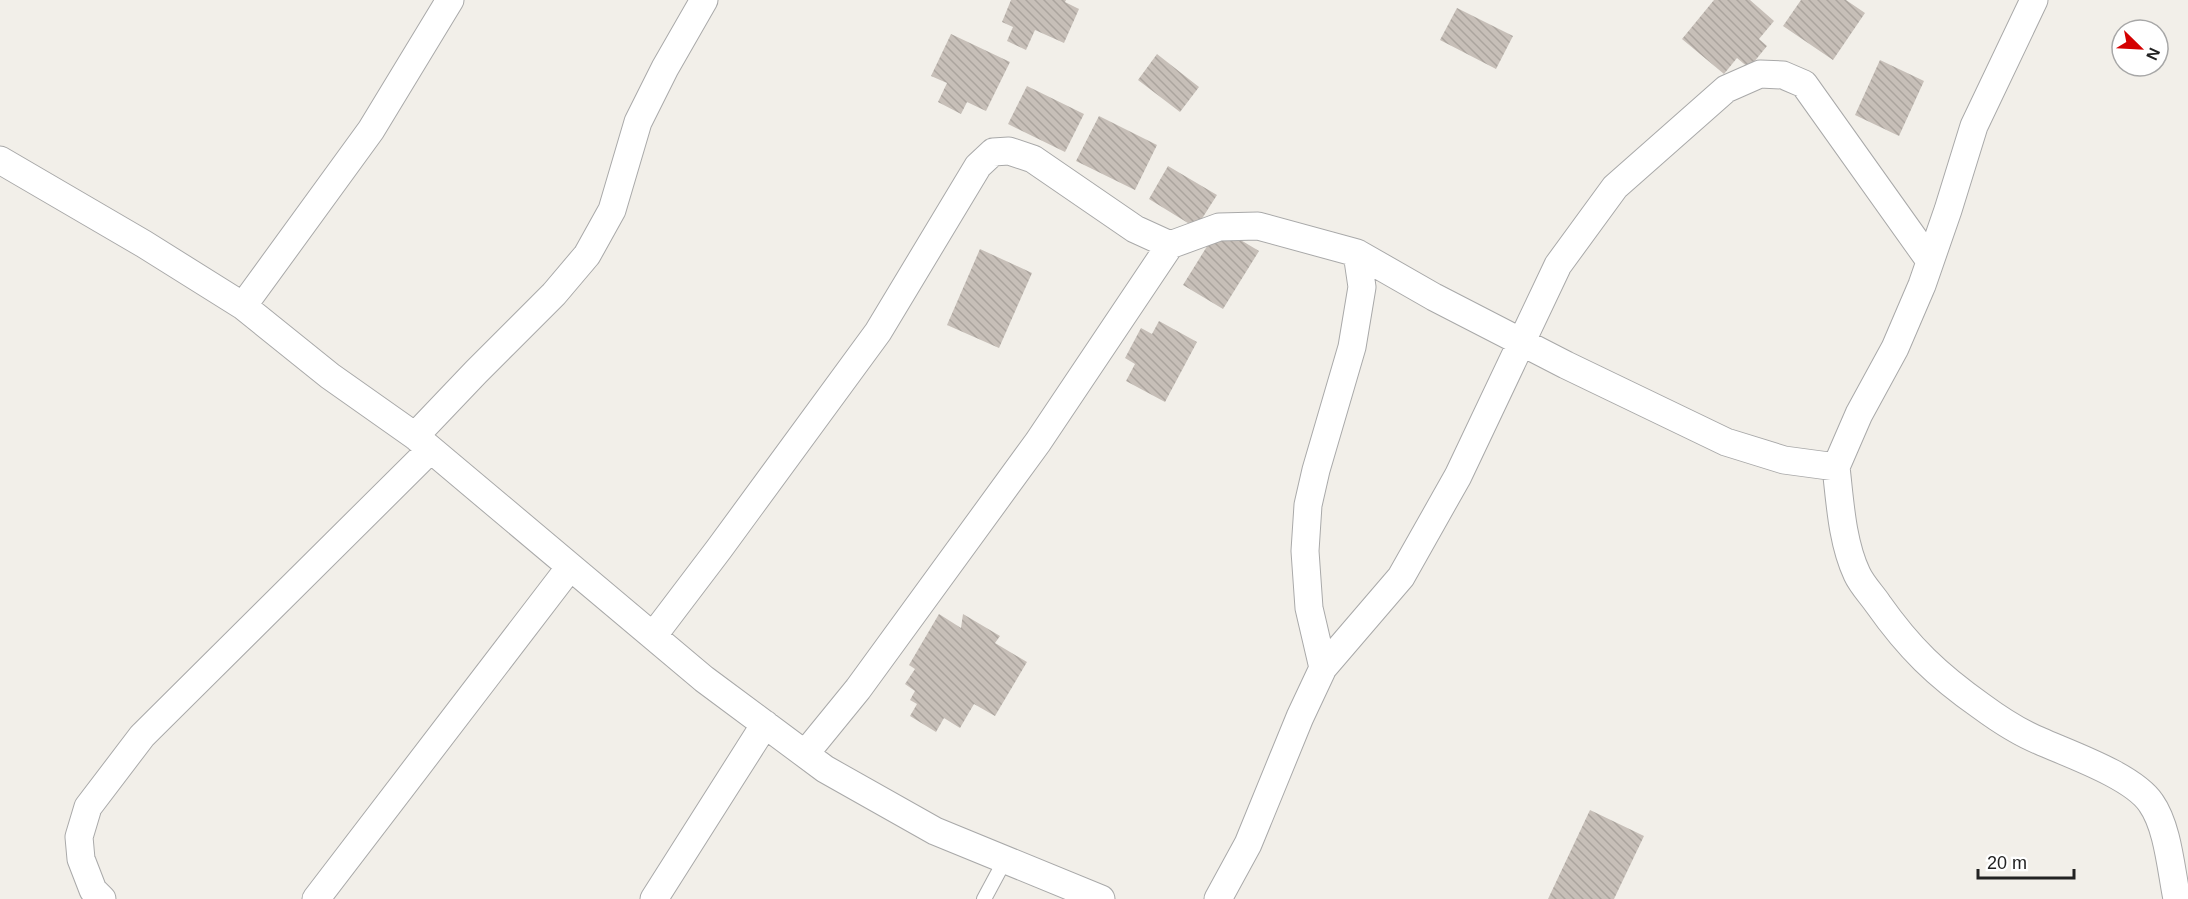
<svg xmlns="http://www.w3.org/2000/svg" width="2188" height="899" font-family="Arial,sans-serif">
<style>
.building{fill:url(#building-back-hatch)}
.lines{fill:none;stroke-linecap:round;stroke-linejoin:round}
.service-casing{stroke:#a9a9a9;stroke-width:16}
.minor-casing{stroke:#a9a9a9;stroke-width:29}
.service{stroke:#fff;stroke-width:14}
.minor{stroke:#fff;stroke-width:27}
</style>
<defs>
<pattern id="building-back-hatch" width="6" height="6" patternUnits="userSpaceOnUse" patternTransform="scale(1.5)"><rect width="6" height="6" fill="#c7bfb8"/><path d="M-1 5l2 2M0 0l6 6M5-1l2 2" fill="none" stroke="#aba49e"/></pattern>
</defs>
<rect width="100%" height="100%" fill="#f2efe9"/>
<path class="building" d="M1011,0H1066L1065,2L1079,9L1064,43L1035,30L1026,50L1007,41L1013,27L1002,22Z
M1714,0H1750L1774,21L1759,39L1767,46L1749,68L1737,58L1724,74L1682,39Z
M1801,0H1846L1865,13L1833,60L1783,26Z
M1457,8L1513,36L1496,69L1440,40Z
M951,34L1010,62L986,111L967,102L961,114L938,102L947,83L931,76Z
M1157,54L1199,87L1180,112L1138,80Z
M1880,60L1924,81L1899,136L1855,115Z
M1027,86L1084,114L1065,152L1008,124Z
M1099,116L1157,145L1135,190L1076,161Z
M1168,166L1217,195L1196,228L1149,199Z
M1219,227L1259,251L1223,309L1183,285Z
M980,249L1032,273L999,348L947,325Z
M1159,321L1197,342L1165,402L1126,381L1135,364L1125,358L1141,328L1152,334Z
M939,614L961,628L963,614L1000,636L995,643L1027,662L995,716L974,704L960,728L944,718L936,732L910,716L917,704L910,700L915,691L905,684L915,669L909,665Z
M1590,810L1644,836L1614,899H1548Z"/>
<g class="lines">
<g class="service-casing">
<path id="service" d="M984,899L1005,860"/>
</g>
<g class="minor-casing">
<path id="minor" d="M0,160L144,244L243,306L330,376L415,436L704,679L825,769L935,831L1101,899
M1170,245L1219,227L1258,226L1357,253L1362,287L1352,347L1316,470L1308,505L1305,551L1309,608L1323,668L1300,717L1248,844L1218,899
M1357,253L1434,297L1566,365L1726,442L1784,460L1836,467L1859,414L1895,348L1922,285L1948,210L1974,126L2034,0
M243,306L371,130L450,0
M415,436L476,372L554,294L587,255L612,210L638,122L665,68L704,0
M1836,467C1840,502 1842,542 1857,574C1862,585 1872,595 1878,604C1909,648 1937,675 1981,706C2000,720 2018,732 2040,741C2069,754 2133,776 2151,803C2168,827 2171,870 2177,899
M653,636L719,549L878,332L978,166L993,152L1009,151L1033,159L1135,229L1170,245L1038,442L858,689L805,754
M1323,668L1401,577L1458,476L1558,265L1615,187L1726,89L1760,74L1783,75L1804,84L1930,261
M102,899L93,890L81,859L79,837L88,807L142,736L430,450
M316,899L570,567
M654,899L765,724"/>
</g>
<use href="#service" class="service"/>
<use href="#minor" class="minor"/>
</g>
<g transform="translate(2140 48) rotate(114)"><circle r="28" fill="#ffffff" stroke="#a7a7a7" stroke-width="1.5"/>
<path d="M0-4.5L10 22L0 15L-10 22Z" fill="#d40000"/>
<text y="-9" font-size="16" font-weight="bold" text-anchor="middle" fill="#222222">N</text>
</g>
<path d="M1978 869v9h96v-9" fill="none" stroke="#222222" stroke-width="3"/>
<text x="1987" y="869" font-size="18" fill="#222222" stroke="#ffffff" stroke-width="4.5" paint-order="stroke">20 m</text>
</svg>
